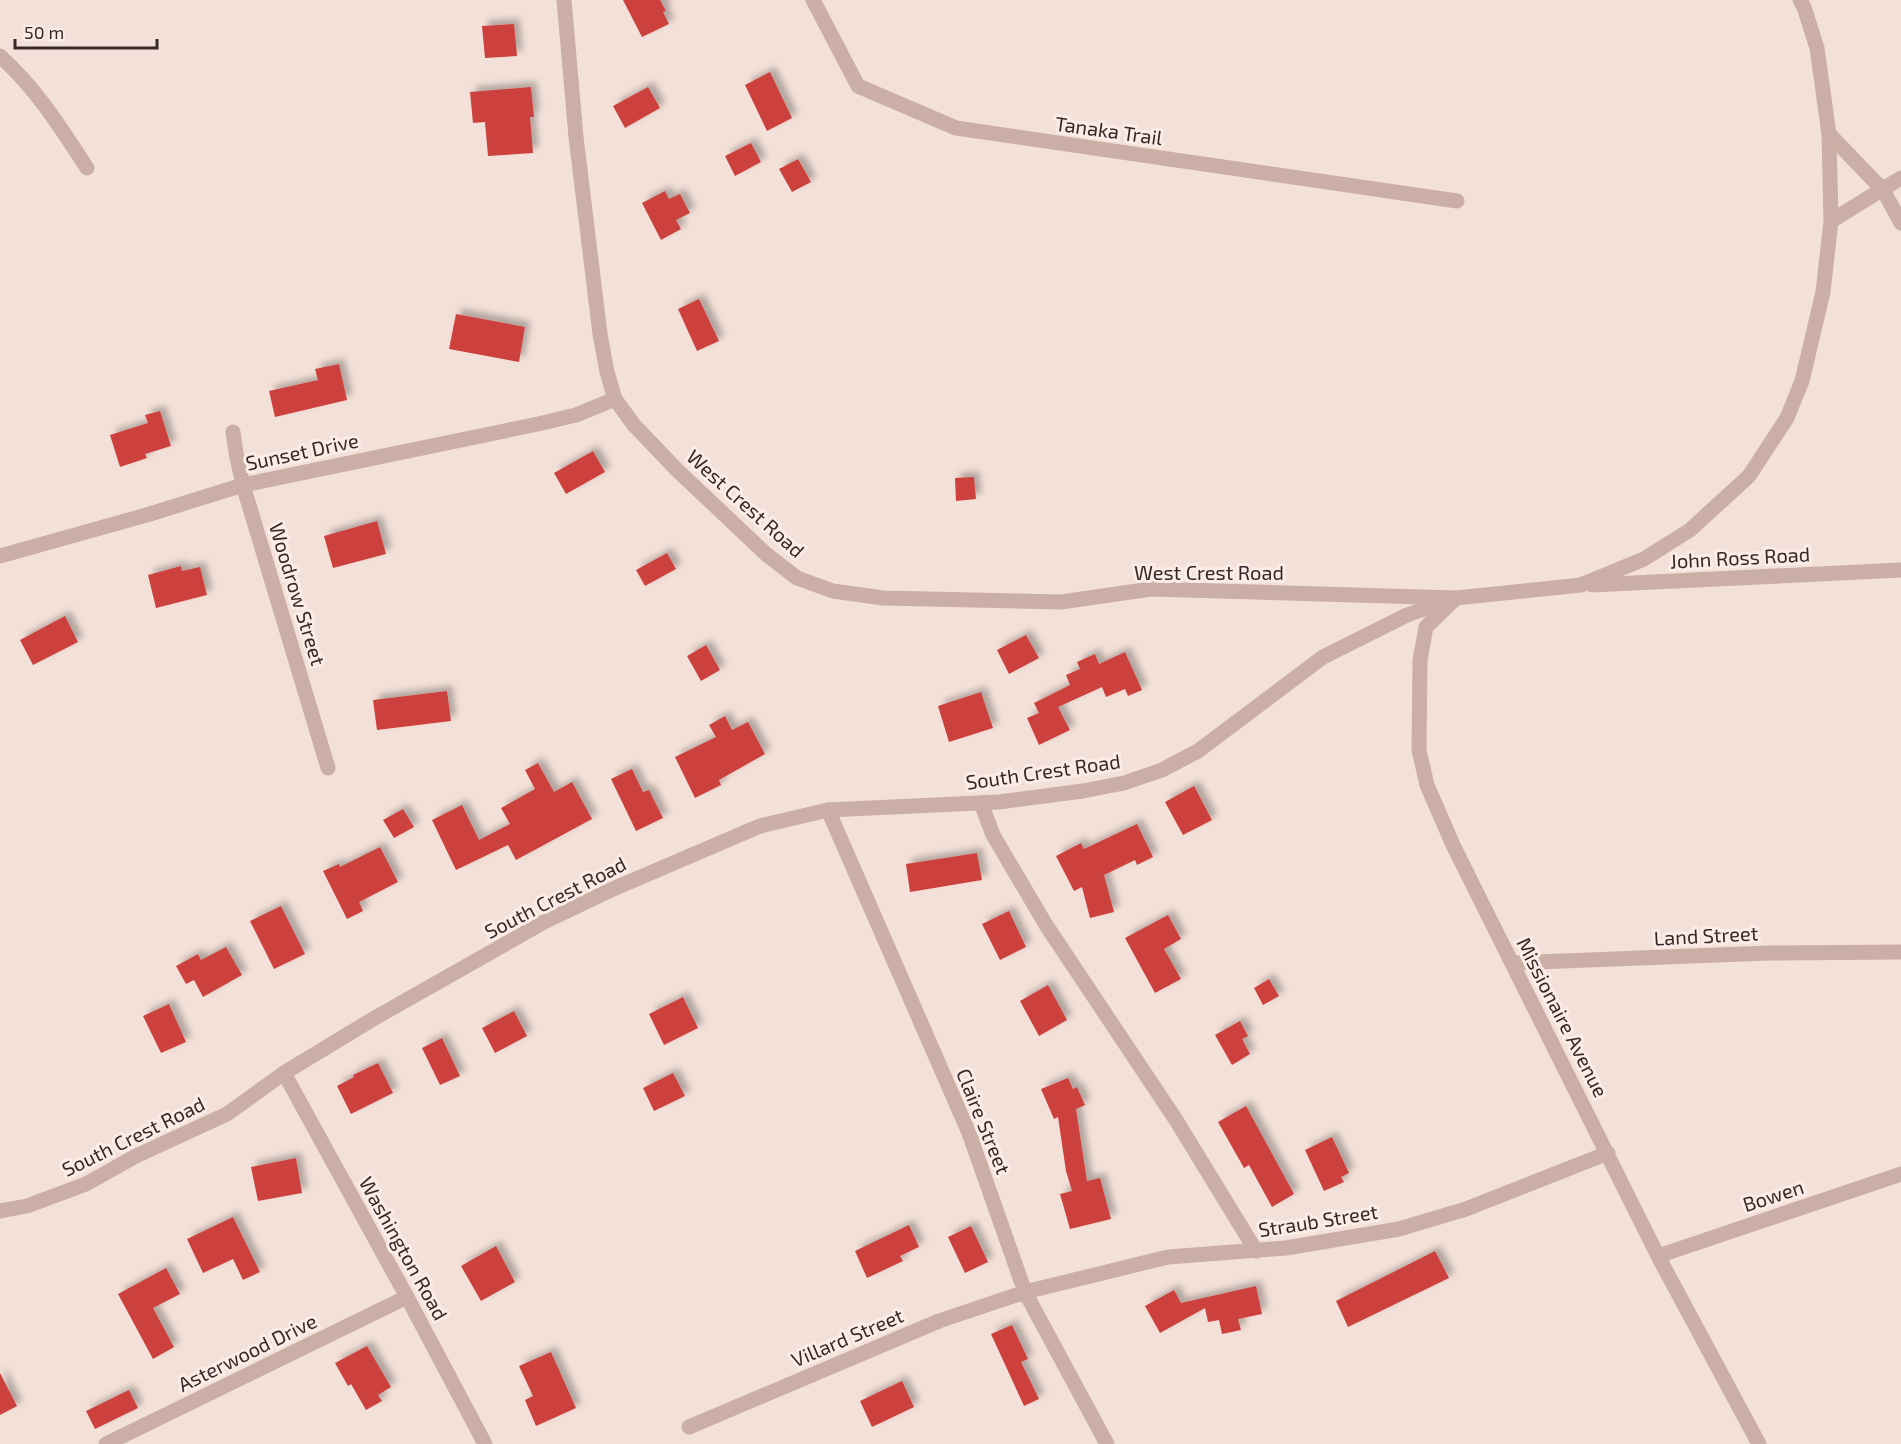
<svg xmlns="http://www.w3.org/2000/svg" width="1901" height="1444" font-family="'Exo 2',sans-serif">
<style>
.building{fill:#cc413e;filter:url(#shadow)}
.lines{fill:none;stroke-linecap:round;stroke-linejoin:round}
.minor{stroke:#cbaea5;stroke-width:15}
.tertiary{stroke:#cbaea5;stroke-width:15}
.labels{text-anchor:middle;dominant-baseline:central;stroke-width:6;stroke-linejoin:round;paint-order:stroke}
.street-label{font-size:20px;fill:#372827;stroke:#faece6}
</style>
<defs>
<filter id="shadow"><feDropShadow dx="5.5" dy="-5.5" stdDeviation="3" flood-color="#0004"/></filter>
</defs>
<rect width="100%" height="100%" fill="#f3e1d9"/>
<path class="building" d="M623,0H660L666,11L663,12L669,24L642,37Z
M514,24L517,56L485,58L482,26Z
M770,72L792,118L767,131L745,85Z
M531,87L534,117H530L533,153L488,156L485,122L473,123L470,92Z
M648,87L660,108L625,128L613,106Z
M751,143L761,162L735,176L725,156Z
M798,159L811,182L792,192L779,169Z
M665,191L669,199L680,194L690,213L676,220L681,229L661,240L642,203Z
M699,299L719,341L697,351L678,309Z
M456,314L525,327L519,362L449,349Z
M339,364L347,400L275,417L269,391L318,380L315,369Z
M160,411L171,446L145,454L147,458L120,467L110,435L148,423L145,415Z
M593,451L605,472L566,494L554,473Z
M974,477L976,499L956,501L955,478Z
M377,521L386,554L333,568L324,536Z
M667,553L676,569L645,586L636,570Z
M181,566L182,571L200,567L207,595L156,608L148,575Z
M65,616L78,642L33,665L20,640Z
M1026,635L1039,658L1009,674L997,650Z
M706,645L720,670L701,681L687,656Z
M1125,652L1142,690L1128,696L1125,689L1106,697L1102,687L1058,707L1070,730L1039,745L1027,718L1039,713L1034,703L1070,685L1066,675L1080,669L1077,662L1095,654L1099,664Z
M447,691L451,721L377,730L373,700Z
M981,692L993,728L949,742L938,706Z
M725,716L732,730L748,722L765,754L719,780L721,785L695,798L675,757L716,737L709,725Z
M538,763L554,792L572,782L592,819L516,860L508,845L456,870L432,820L462,805L479,840L510,824L501,808L535,789L525,770Z
M632,769L643,792L649,790L663,818L636,831L611,779Z
M1194,786L1212,820L1183,835L1165,802Z
M403,809L414,827L394,838L383,820Z
M1137,824L1153,857L1137,865L1135,860L1104,875L1114,912L1090,918L1082,887L1074,891L1056,856L1081,843L1084,849Z
M380,847L398,882L359,902L363,911L347,919L323,871L339,864L340,867Z
M977,853L982,880L910,892L906,864Z
M281,906L305,954L274,969L250,921Z
M1009,911L1026,947L1000,960L982,924Z
M1168,915L1181,939L1164,949L1181,979L1155,993L1125,938Z
M226,947L242,975L203,997L194,980L186,984L176,966L198,954L201,960Z
M1269,979L1279,996L1263,1005L1254,988Z
M1048,985L1067,1020L1039,1036L1020,1001Z
M683,997L698,1028L664,1045L649,1014Z
M169,1004L186,1042L161,1053L143,1016Z
M514,1011L527,1036L495,1053L482,1028Z
M1240,1021L1248,1036L1242,1039L1250,1054L1232,1065L1215,1035Z
M442,1038L460,1076L440,1085L422,1048Z
M378,1063L393,1093L351,1114L337,1086L354,1077L353,1075Z
M673,1073L685,1096L654,1111L643,1088Z
M1068,1078L1073,1089L1077,1087L1085,1105L1076,1109L1087,1181L1100,1178L1111,1219L1070,1229L1060,1194L1072,1191L1066,1171L1058,1117L1054,1119L1041,1089Z
M1246,1106L1294,1194L1272,1207L1249,1165L1244,1168L1218,1122Z
M1332,1137L1349,1173L1341,1177L1344,1182L1324,1191L1305,1150Z
M296,1158L302,1193L258,1201L251,1167Z
M233,1217L260,1272L243,1280L233,1259L203,1273L187,1239Z
M909,1225L919,1247L900,1256L903,1261L867,1278L855,1251Z
M971,1226L988,1262L965,1273L948,1237Z
M496,1246L515,1282L481,1301L461,1266Z
M1435,1251L1449,1278L1348,1327L1336,1301Z
M166,1268L180,1294L153,1308L174,1347L153,1359L118,1294Z
M1256,1286L1262,1314L1238,1319L1241,1330L1222,1334L1219,1320L1208,1322L1205,1308L1160,1333L1145,1306L1174,1290L1181,1303Z
M1012,1325L1028,1359L1021,1362L1039,1399L1024,1406L991,1334Z
M367,1346L391,1387L378,1395L382,1401L366,1410L351,1384L348,1386L335,1363Z
M551,1352L576,1408L536,1426L525,1400L533,1396L519,1366Z
M0,1373L17,1406L0,1415Z
M902,1381L914,1407L872,1427L860,1401Z
M129,1390L138,1408L95,1429L86,1411Z"/>
<g class="lines">
<path class="minor" d="M564,0L576,137L600,334L607,372L615,399L634,425L677,470L766,554L797,578L833,591L883,598L1061,602L1151,589L1456,598
M813,0L858,86L956,128L1457,201
M0,56C36,88 61,128 87,168
M1829,134L1883,190L1901,223
M233,432L236,453L243,485L328,768
M0,556L150,514L243,485L538,424L576,415L615,399
M1456,598L1426,627L1420,660L1419,750L1427,785L1453,845L1658,1256L1759,1444
M981,803L993,835L1046,925L1176,1120L1256,1251
M828,810L969,1133L1025,1292L1107,1444
M1513,963L1769,953L1901,952
M284,1073L407,1297L485,1444
M1658,1256L1901,1174
M689,1427L939,1321L1025,1292L1168,1257L1286,1248L1399,1229L1466,1209L1608,1153
M106,1444L407,1297"/>
<path class="tertiary" d="M1831,221L1901,178
M1592,585L1901,570
M0,1211L27,1206L86,1184L136,1156L227,1114L284,1073L373,1019L544,922L613,889L760,826L828,810L999,802L1083,791L1124,783L1162,770L1198,751L1323,657L1407,615L1456,598L1581,585L1644,559L1690,530L1749,476L1787,418L1802,381L1823,292L1831,221L1829,134L1817,48L1804,7L1800,0"/>
</g>
<g class="labels">
<g class="street-label">
<text transform="translate(1109 130) rotate(8)">Tanaka Trail</text>
<text transform="translate(302 451) rotate(-12)">Sunset Drive</text>
<text transform="translate(746 503) rotate(42)">West Crest Road</text>
<text transform="translate(1740 557) rotate(-3)">John Ross Road</text>
<text x="1209" y="572">West Crest Road</text>
<text transform="translate(298 594) rotate(73)">Woodrow Street</text>
<text transform="translate(1043 771) rotate(-8)">South Crest Road</text>
<text transform="translate(555 897) rotate(-27)">South Crest Road</text>
<text transform="translate(1706 935) rotate(-3)">Land Street</text>
<text transform="translate(1563 1017) rotate(63)">Missionaire Avenue</text>
<text transform="translate(984 1121) rotate(68)">Claire Street</text>
<text transform="translate(133 1136) rotate(-26)">South Crest Road</text>
<text transform="translate(1773 1195) rotate(-18)">Bowen</text>
<text transform="translate(1318 1220) rotate(-9)">Straub Street</text>
<text transform="translate(404 1248) rotate(61)">Washington Road</text>
<text transform="translate(847 1337) rotate(-23)">Villard Street</text>
<text transform="translate(247 1352) rotate(-26)">Asterwood Drive</text>
</g>
</g>
<path d="M15 39v9h142v-9" fill="none" stroke="#372827" stroke-width="3"/>
<text x="24" y="39" font-size="18" fill="#372827" stroke="#faece6" stroke-width="4.5" paint-order="stroke">50 m</text>
</svg>
